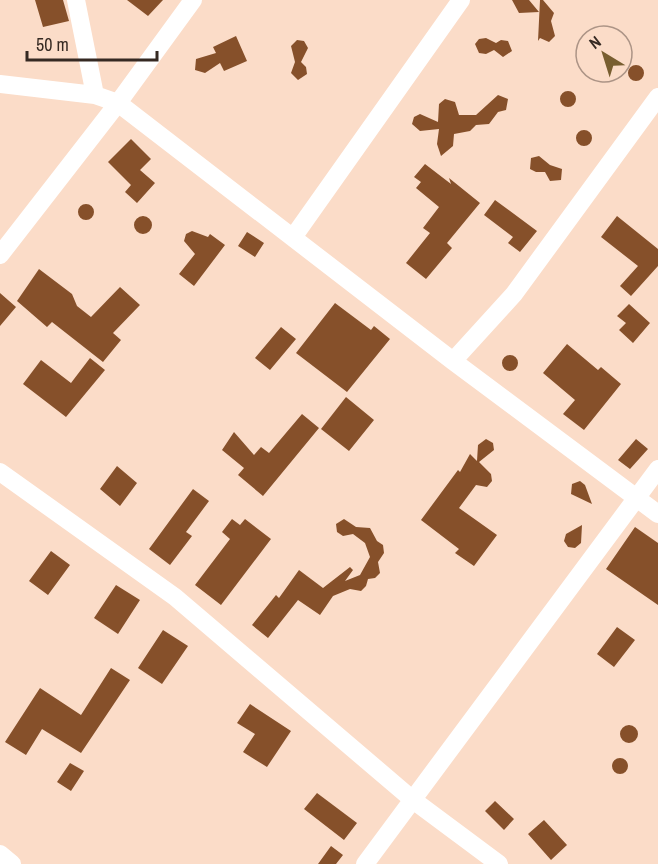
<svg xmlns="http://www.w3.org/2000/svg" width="658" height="864" font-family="'Archivo Narrow',sans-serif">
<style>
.building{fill:#86502a}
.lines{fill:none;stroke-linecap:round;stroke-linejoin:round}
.minor{stroke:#fff;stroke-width:18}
</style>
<rect width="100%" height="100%" fill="#fbdcc8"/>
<path class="building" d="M35,0H63L69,21L43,27Z
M127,0H163L148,16Z
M512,0H529L539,12L519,13Z
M540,0H543L554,13L551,21L555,36L549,42L540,38L538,41Z
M236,36L247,61L224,71L220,63L205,73L195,70L196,59L216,53L213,47Z
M486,38L496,43L501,40L508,41L512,51L503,57L494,50L486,54L479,53L475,44L479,39Z
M297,40L304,41L308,48L301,62L306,67L307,74L298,80L291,73L295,62L291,46Z
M628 73a8 8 0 1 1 16 0a8 8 0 1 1-16 0Z
M560 99a8 8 0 1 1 16 0a8 8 0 1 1-16 0Z
M498,95L508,99L506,110L498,112L489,124L476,125L470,131L454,134L453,146L441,156L437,144L439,129L420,131L412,124L414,117L420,114L438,122L439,104L445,99L455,102L459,115H476Z
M576 138a8 8 0 1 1 16 0a8 8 0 1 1-16 0Z
M131,139L151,159L140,170L155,183L137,203L125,192L131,185L108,162Z
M539,156L550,165L562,169L561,180L550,181L545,172H536L530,169L531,158Z
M425,164L451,184L449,178L480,203L447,243L452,248L426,279L406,263L430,233L423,228L439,207L416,188L421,182L414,177Z
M495,200L537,231L520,252L508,243L513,237L484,215Z
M78 212a8 8 0 1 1 16 0a8 8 0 1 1-16 0Z
M617,216L658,249V266L631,296L620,286L638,266L601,237Z
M134 225a9 9 0 1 1 18 0a9 9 0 1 1-18 0Z
M192,231L208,237L210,234L225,245L194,286L179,274L195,254L184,241L186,234Z
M247,232L264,243L255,257L238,246Z
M39,269L72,294L77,306L91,317L120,287L140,305L113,333L121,340L103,362L52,322L47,327L17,301Z
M0,293L16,307L0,326Z
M335,303L371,330L374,326L390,339L347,392L296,353Z
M629,304L650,323L633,343L619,330L626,323L617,316Z
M281,327L296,339L270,370L255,358Z
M567,344L598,370L601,367L621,384L584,430L563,414L575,400L543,373Z
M502 363a8 8 0 1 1 16 0a8 8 0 1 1-16 0Z
M90,358L105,370L66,417L23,384L41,360L71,383Z
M346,397L374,420L349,451L321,429Z
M302,414L319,428L263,496L238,475L244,468L222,450L234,432L254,455L261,447L269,453Z
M486,439L493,443L494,450L479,462L491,474L492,481L487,487L476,485L459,508L497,535L474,566L455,553L459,549L421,520L458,470L460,472L470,454L477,461L478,445Z
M636,439L648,449L630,469L618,460Z
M117,466L137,483L120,506L100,489Z
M580,481L585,485L592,504L571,494L572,484Z
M193,489L209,501L186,532L192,536L170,565L149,549Z
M232,519L240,525L245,519L271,539L221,605L195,585L230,539L222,532Z
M344,519L356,527L370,528L377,541L383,545L384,553L378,562L380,573L375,578L368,579L366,586L361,591L350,589L333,596L320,615L298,600L268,638L252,625L276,595L279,598L299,570L323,588L350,567L353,570L345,581L360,575L370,557L365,543L353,534L343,536L337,532L336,524Z
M582,525L581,543L575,548L568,547L564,541L566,534Z
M635,527L658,543V605L606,569Z
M51,551L70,565L48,595L29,581Z
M116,585L140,600L118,634L94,618Z
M617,627L635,640L614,667L597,654Z
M163,630L188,646L162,684L138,668Z
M111,668L130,680L81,753L42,729L26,755L5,742L40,688L81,715Z
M250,704L291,731L267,767L243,752L255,734L237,723Z
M620 734a9 9 0 1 1 18 0a9 9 0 1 1-18 0Z
M612 766a8 8 0 1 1 16 0a8 8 0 1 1-16 0Z
M70,763L84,771L71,791L57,782Z
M317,793L357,823L344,840L304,809Z
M495,801L514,819L504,830L485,811Z
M544,820L567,845L551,860L528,834Z
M331,846L343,855L336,864H318Z"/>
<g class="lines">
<path class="minor" d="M76,0L95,95
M0,84L95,95L118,103L453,361L658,514
M294,236L461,0
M0,255L118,103L193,0
M453,361L514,294L658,97
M0,472L175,597L413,800L499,864
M0,854L12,864
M365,864L658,469"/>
</g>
<g transform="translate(604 54) rotate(322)"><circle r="28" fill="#fbdcc8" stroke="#ac9486" stroke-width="1.5"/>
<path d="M0-4.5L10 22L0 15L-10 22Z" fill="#785e30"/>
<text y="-9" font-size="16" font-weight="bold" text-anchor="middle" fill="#352922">N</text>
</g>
<path d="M27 51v9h130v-9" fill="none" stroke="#352922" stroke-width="3"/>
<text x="36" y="51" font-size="18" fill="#352922" stroke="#fbdcc8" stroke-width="4.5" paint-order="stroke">50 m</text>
</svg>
